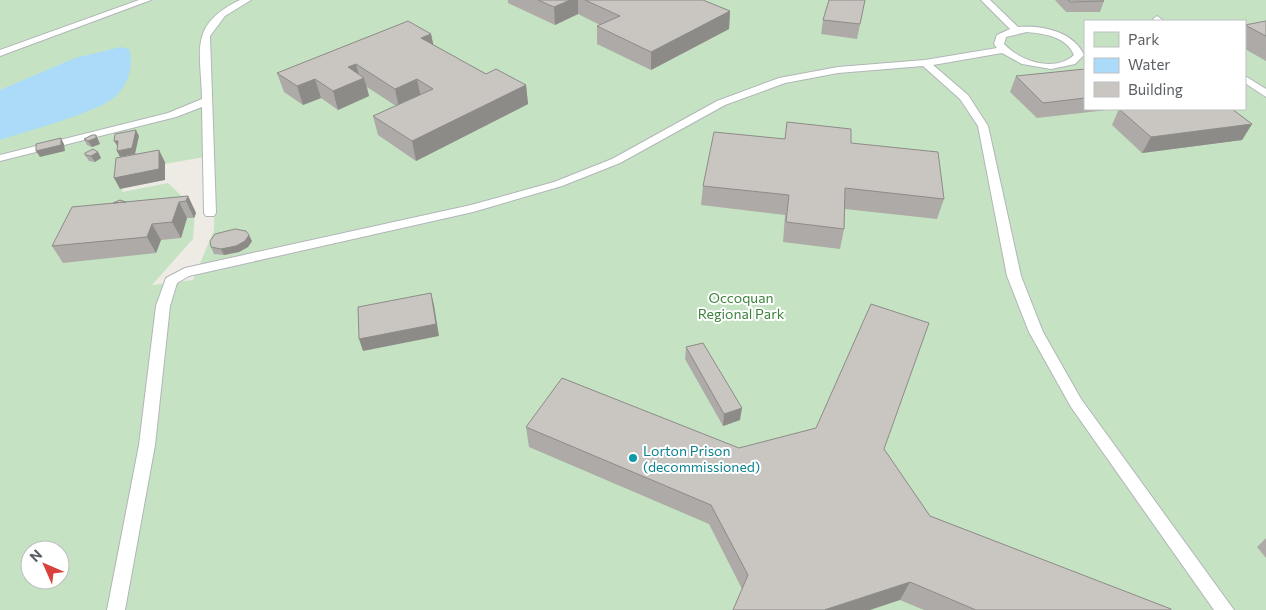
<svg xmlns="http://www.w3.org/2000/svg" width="1266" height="610" font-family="Commissioner,sans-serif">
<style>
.green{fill:#c5e3c3;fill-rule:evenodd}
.water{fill:#abdbf8}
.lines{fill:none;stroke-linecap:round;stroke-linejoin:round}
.lane-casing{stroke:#b2b5b8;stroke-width:2}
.lane{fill:#fff;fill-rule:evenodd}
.wall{fill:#adaaa7}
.shaded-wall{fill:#8d8b88}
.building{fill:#c9c6c2;stroke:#8d8b88}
.culture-dot{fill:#0f9aa8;stroke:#fff;stroke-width:2}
.labels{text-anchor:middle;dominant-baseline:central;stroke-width:4;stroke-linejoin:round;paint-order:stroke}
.park-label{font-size:14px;fill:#3e823d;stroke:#fff}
.culture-label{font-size:14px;fill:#0d838f;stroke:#fff;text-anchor:start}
</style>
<rect width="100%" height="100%" fill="#eeebe5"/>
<path class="green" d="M0,0H1266V610H0ZM1085,21H1245V109H1085ZM215,155L214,230L193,280L152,285L193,239L195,209L168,183L122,192L127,171ZM30,550H60V580H30Z"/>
<path class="water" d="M121,47L129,49C134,65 129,83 116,96C101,111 25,132 0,140V90L75,58Z"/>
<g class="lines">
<g class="lane-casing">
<path id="lane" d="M139,0H151L0,56V50Z
M240,0H251L225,16L210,36L216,213L214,216H206L204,213L202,107L176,117L0,161V155L168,113L202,99C201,50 188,25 240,0Z
M981,0H990L1018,27C1042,25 1073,31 1084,55L1075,64L1051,69L1022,64L1002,53L933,65L968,95L988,126L1021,276L1043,332L1081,399L1234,610H1214L1071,407L1029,332L1007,276L978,126L960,99L923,66L838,73L785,83L725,105L620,163L562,186L473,212L189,276L177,283L170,306L155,445L125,610H107L139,445L156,306L166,278L185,268L471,205L554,182L612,159L717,101L779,78L838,67L925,60L997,48L994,44L997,35L1010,29ZM1027,32C1045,34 1066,36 1074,55C1055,73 1020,61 1004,44L1006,37Z
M1157,16L1164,21H1154L1153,19Z
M1245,76L1266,89V97L1245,83Z"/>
</g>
<use href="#lane" class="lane"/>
</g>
<path class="wall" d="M508,0H703L730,11L729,29L651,70L597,44V26L600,25L578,14L555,25L508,3Z
M865,0L857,39L821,34L823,20Z
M1055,0H1103L1104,1L1100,12H1066Z
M1266,21V61L1245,49V25Z
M431,34L433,45L486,74L526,85L528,104L416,161L378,135L373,116L396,106L367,87L369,96L338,110L321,98L303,105L284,92L277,73Z
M1085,69V109H1232L1252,124L1242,140L1142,153L1112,125L1118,111L1116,109L1037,118L1010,92L1016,76Z
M787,122L851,143L944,199L937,219L845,209L844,229L840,249L783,242L785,215L701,205L703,186L785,139Z
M96,135L100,144L92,147L87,145L84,139Z
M98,152L101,158L95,162L89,161L85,155Z
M188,196L196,213L194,218H187L181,238L161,240L156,253L63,263L52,246L126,202Z
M252,241L248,247L239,252L224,255L214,254L211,247Z
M686,347L740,420L723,426L685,359Z
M526,427L739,448L884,449L930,516L1171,610H924L900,600L742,589L709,524L529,447Z
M1266,538V558L1257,547Z"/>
<path class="shaded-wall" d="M570,0H578V14L555,25L554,7Z
M730,11L729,29L651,70V52Z
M431,34L435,52L421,38Z
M356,64L360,79L364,78L369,96L338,110L333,91L348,67Z
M315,79L321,98L303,105L297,86Z
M417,79L421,98L399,108L395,89Z
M526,85L528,104L416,161L412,141Z
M1252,124L1242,140L1142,153L1151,137Z
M136,130L139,136L135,154L120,157L117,151Z
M96,135L100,144L92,147L88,141Z
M61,138L64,144L65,151L40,157L36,151Z
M114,141H118V147Z
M159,150L165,162V180L120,189L114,178Z
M98,152L101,158L95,162L91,156Z
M188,196L196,213L194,218L186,201Z
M179,202L187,218L181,238L172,222Z
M152,224L161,240L156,253L147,237Z
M249,235L252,241L248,247L239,252L224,255L221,249Z
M431,293L434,305L439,336L363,351L359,339Z
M742,408L740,420L723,426L724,414Z
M910,582L900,600L870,610H824Z"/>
<path class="building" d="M538,0H570L554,7Z
M585,0H703L730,11L651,52L597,26L620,16Z
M829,0H865L860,24L823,20Z
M1068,0H1103L1104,1L1070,2Z
M408,21L431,34L421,38L486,74L496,69L526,85L412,141L373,116L433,89L417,79L395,89L356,64L348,67L364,78L333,91L315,79L297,86L277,73Z
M1266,21V36L1245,25Z
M1085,69V98L1043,103L1016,76Z
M1119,109H1232L1252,124L1151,137Z
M787,122L851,129V143L938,152L944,199L845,188L844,229L786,222L789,195L703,186L714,132L785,139Z
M136,130L132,148L117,151L118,141H114L115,134Z
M92,135H96V138L88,141L84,139Z
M61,138V145L36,151V144Z
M93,149L98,152L91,156L85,155V153Z
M159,150V169L114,178L116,158Z
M188,196L186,201L179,202L172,222L152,224L147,237L52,246L72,207Z
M120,200L126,202L113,203Z
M235,229L246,231L249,235L245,241L236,246L221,249L211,247L210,241L215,234Z
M431,293L436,324L359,339L358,307Z
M871,304L929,323L884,449L930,516L1171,609V610H976L910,582L824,610H733L748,575L711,505L526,427L562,378L739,448L816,428Z
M703,343L742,408L724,414L686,347Z"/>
<circle class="culture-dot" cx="633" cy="458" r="5"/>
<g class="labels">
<g class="park-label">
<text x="741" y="297">Occoquan<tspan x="741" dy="16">Regional Park</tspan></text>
</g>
<g class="culture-label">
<text x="643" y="450">Lorton Prison<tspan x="643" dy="16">(decommissioned)</tspan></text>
</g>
</g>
<rect x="1084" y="20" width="162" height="90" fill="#ffffff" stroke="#bebfc1"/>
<rect x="1094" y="32" width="25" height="15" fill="#c5e3c3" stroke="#bebfc1"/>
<text x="1128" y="45" font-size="15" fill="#5c6064">Park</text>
<rect x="1094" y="58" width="25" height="15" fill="#abdbf8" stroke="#bebfc1"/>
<text x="1128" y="70" font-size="15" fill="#5c6064">Water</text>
<rect x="1094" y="82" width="25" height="15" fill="#c9c6c2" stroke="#bebfc1"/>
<text x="1128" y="95" font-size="15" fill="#5c6064">Building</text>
<g transform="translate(45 565) rotate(315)"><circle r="24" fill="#ffffff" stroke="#bebfc1"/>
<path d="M0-4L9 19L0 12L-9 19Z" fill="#da403e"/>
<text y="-8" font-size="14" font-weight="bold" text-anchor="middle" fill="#5c6064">N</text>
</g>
</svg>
